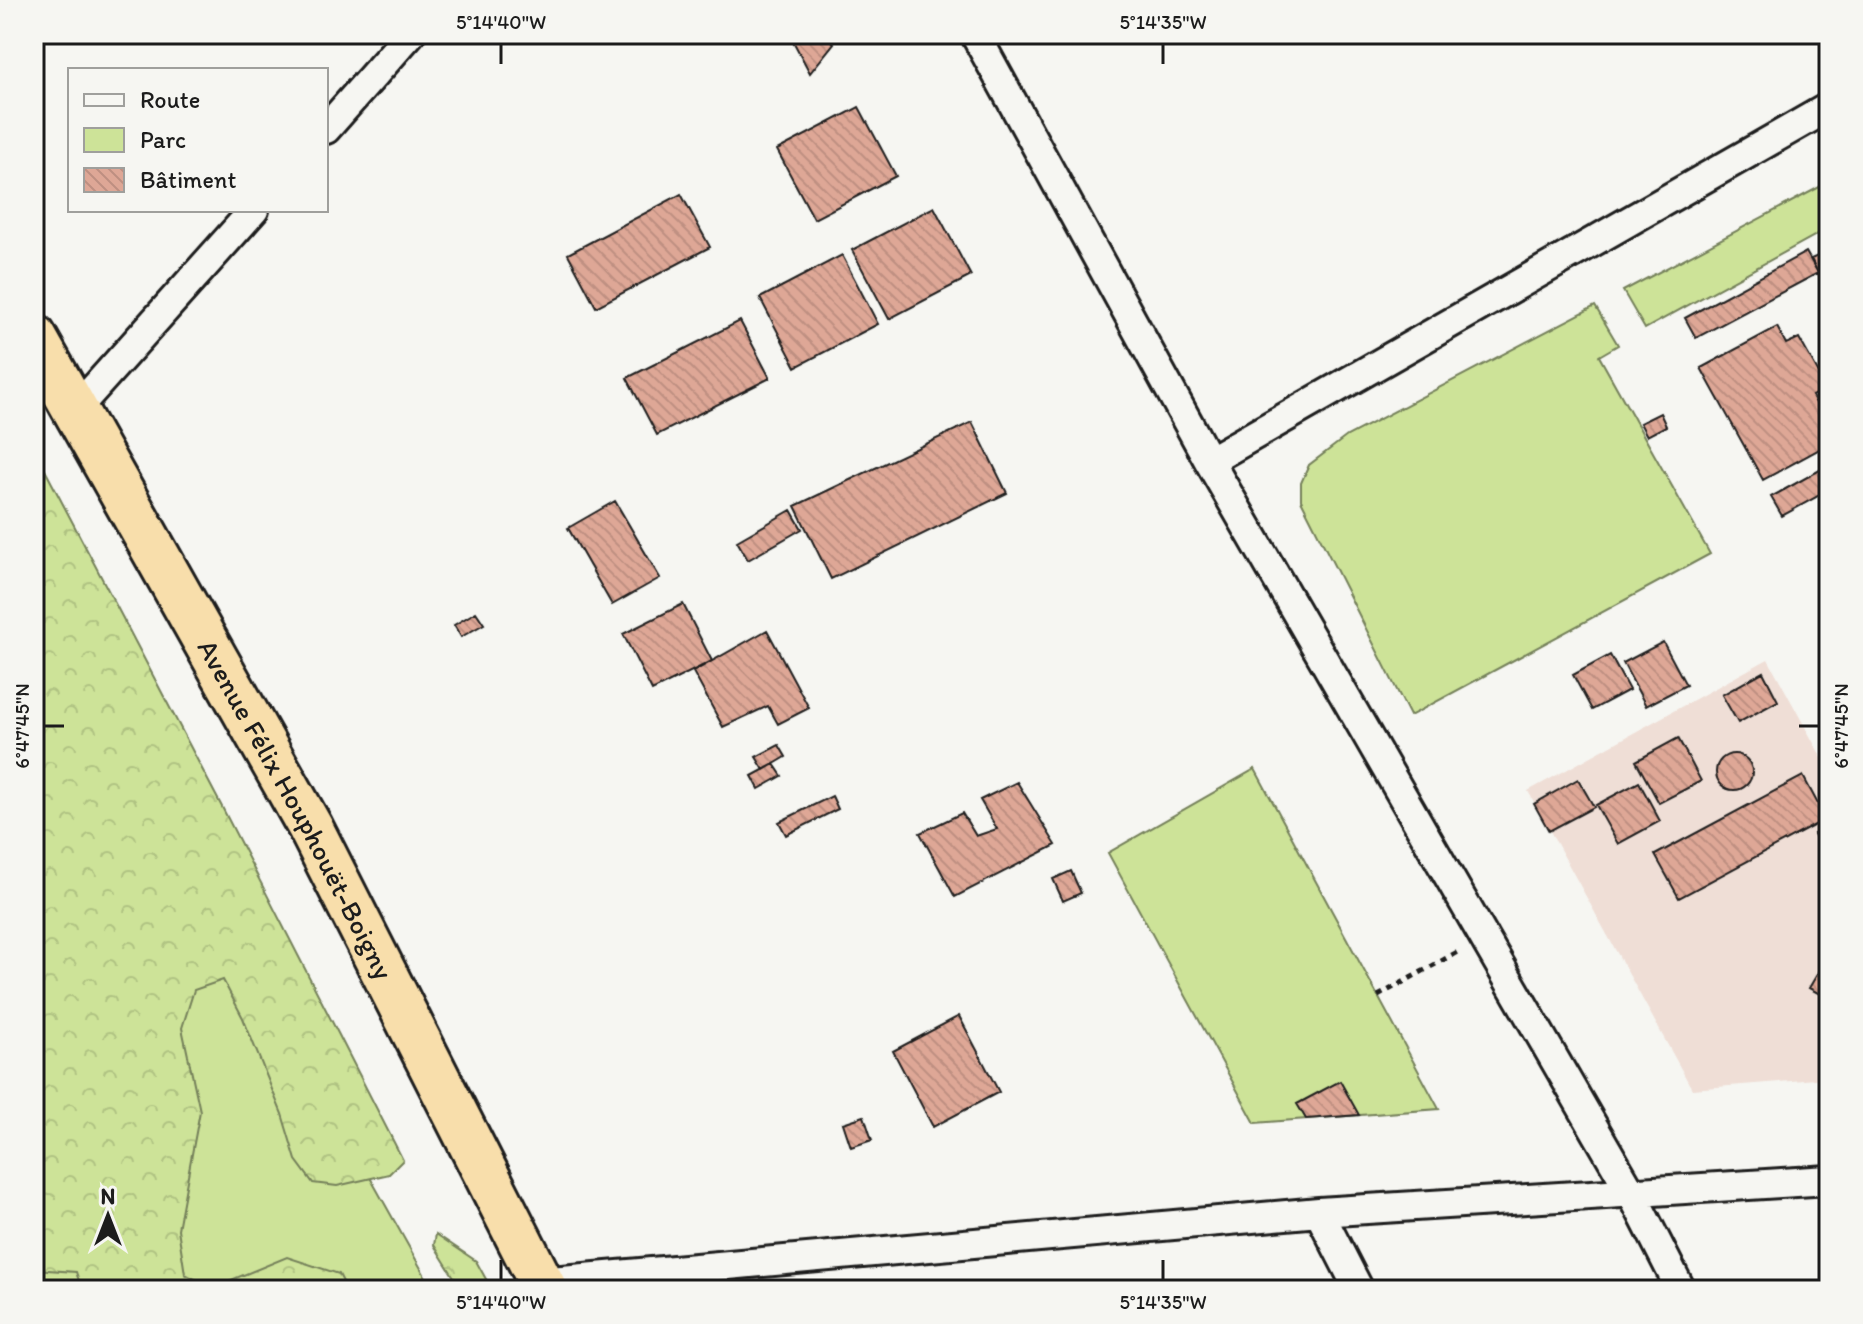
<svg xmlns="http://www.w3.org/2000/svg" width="1863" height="1324" font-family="Itim,sans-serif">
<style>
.built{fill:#efded6}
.green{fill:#cde398;stroke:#74805a;stroke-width:2}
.forest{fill:url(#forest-crowns);stroke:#74805a;stroke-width:2}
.building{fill:url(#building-back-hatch);stroke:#1c1c1c;stroke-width:2}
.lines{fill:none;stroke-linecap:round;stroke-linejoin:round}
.minor-casing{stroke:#1c1c1c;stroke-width:34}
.trunk-casing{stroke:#1c1c1c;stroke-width:50}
.path{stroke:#1c1c1c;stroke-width:5;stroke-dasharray:6 6;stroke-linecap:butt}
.minor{stroke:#f6f6f2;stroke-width:28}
.trunk{stroke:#f8deab;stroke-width:44}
.ticks{fill:none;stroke:#1c1c1c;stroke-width:3}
.labels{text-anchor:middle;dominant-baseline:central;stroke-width:8;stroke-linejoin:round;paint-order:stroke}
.street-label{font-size:28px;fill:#1c1c1c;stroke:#f6f6f2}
.neatline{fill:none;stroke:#1c1c1c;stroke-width:3}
.ticks-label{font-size:20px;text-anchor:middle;fill:#1c1c1c}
</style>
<defs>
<pattern id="forest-crowns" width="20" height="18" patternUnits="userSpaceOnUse" patternTransform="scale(2)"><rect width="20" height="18" fill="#cde398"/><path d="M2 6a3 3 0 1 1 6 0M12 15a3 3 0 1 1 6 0" fill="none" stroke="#afc282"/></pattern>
<pattern id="building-back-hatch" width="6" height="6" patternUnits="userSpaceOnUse" patternTransform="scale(2)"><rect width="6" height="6" fill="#dea796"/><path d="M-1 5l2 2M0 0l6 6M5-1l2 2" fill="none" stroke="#be8f81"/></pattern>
</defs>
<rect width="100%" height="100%" fill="#f6f6f2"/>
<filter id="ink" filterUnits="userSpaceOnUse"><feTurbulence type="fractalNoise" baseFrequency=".0125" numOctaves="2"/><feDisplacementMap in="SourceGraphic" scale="16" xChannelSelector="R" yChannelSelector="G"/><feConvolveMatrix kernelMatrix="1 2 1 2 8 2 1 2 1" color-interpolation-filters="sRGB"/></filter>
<g filter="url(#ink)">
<path class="built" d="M1768,659L1829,771V1078L1692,1089L1528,791Z"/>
<path class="green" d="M1829,182V228L1645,329L1623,291Z
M1595,306L1618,345L1599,356L1710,554L1410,716L1301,500V483L1309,465L1347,436Z
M34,577L433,1290H34Z
M1255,769L1439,1109L1255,1123L1108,853Z"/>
<path class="forest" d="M34,449L222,807L403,1160L389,1174L337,1186L313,1183L296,1160L282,1114L243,1018L223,980L194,990L182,1028L200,1111L178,1229L185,1274L212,1288L287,1257L339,1274L347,1290H82L76,1272L34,1269Z
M436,1234L476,1261L492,1290H462L434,1245Z"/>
<path class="building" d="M801,34H824L834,43L810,73L793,41Z
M859,107L896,176L814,219L777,150Z
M681,194L710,247L596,307L568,254Z
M934,207L971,276L889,319L852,250Z
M1829,251V294L1811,259Z
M1806,252L1818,273L1696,338L1685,318Z
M842,255L878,324L796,367L760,298Z
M740,321L770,378L657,435L627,378Z
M1777,327L1786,344L1799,338L1827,388L1812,396L1829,426V444L1763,480L1701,368Z
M1660,413L1666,426L1647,436L1640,423Z
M972,422L1007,493L831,579L795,506Z
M1829,465V490L1782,516L1771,497Z
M615,501L660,578L612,605L568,528Z
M791,510L802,529L748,560L737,541Z
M683,604L712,661L652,691L623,634Z
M476,612L484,624L461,637L454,625Z
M767,630L809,708L778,724L768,706L723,727L693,672Z
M1663,642L1686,685L1646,706L1623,663Z
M1610,655L1629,690L1592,710L1573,675Z
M1763,672L1778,701L1738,723L1722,695Z
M1678,738L1701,781L1659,803L1636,761Z
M779,745L786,757L764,770L756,757Z
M1716 772a18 18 0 1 1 36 0a18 18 0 1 1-36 0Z
M774,764L782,776L759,789L752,776Z
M1803,776L1826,819L1679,898L1655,855Z
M1578,779L1594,807L1549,831L1534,804Z
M1017,782L1056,845L955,897L920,833L962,813L976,836L997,829L980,800Z
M1639,782L1660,821L1618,844L1596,805Z
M832,796L838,809L786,835L779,822Z
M1829,826V863L1814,834Z
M1071,871L1081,893L1063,901L1053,879Z
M1829,954V999L1809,988Z
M959,1016L999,1092L933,1127L893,1051Z
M1340,1081L1359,1115L1306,1119L1297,1104Z
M864,1116L872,1140L851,1147L843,1123Z"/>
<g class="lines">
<g class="minor-casing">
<path id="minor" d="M975,34L1209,461L1631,1192L1681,1290
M326,129L410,34
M75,410L254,210
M1209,461L1829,107
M1319,1212L1359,1290
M540,1282L1319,1212L1829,1180"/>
</g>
<g class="trunk-casing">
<g id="trunk">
<path id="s1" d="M34,337L310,827L545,1290"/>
</g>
</g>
<path class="path" d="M1378,996L1461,950"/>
<use href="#minor" class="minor"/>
<use href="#trunk" class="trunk"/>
</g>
</g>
<path class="ticks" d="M501,44V64M1163,44V64M44,726H64M1799,726H1819M501,1260V1280M1163,1260V1280"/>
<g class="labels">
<g class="street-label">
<text stroke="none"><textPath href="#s1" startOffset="540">Avenue Félix Houphouët-Boigny</textPath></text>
</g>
</g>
<rect width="1863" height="1324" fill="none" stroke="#f6f6f2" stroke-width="88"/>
<rect x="68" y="68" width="260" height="144" fill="#f6f6f2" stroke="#9f9f9c" stroke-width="2"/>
<rect x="84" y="94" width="40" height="12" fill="#f6f6f2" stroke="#9f9f9c" stroke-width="2"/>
<text x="140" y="108" font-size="24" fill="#1c1c1c">Route</text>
<rect x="84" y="128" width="40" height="24" fill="#cde398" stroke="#9f9f9c" stroke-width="2"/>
<text x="140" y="148" font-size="24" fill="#1c1c1c">Parc</text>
<rect x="84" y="168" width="40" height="24" fill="url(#building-back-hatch)" stroke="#9f9f9c" stroke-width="2"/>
<text x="140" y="188" font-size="24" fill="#1c1c1c">Bâtiment</text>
<g transform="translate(108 1216)" stroke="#f6f6f2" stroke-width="6" paint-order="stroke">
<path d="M0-6L14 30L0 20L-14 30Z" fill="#1c1c1c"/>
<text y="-12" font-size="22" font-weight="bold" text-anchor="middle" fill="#1c1c1c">N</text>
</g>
<rect x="44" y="44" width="1775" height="1236" class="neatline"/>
<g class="ticks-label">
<text x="501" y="29">5°14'40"W</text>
<text x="1163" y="29">5°14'35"W</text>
<text transform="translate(22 726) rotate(-90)" y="7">6°47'45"N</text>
<text transform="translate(1841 726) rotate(-90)" y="7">6°47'45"N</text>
<text x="501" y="1309">5°14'40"W</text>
<text x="1163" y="1309">5°14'35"W</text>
</g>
</svg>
